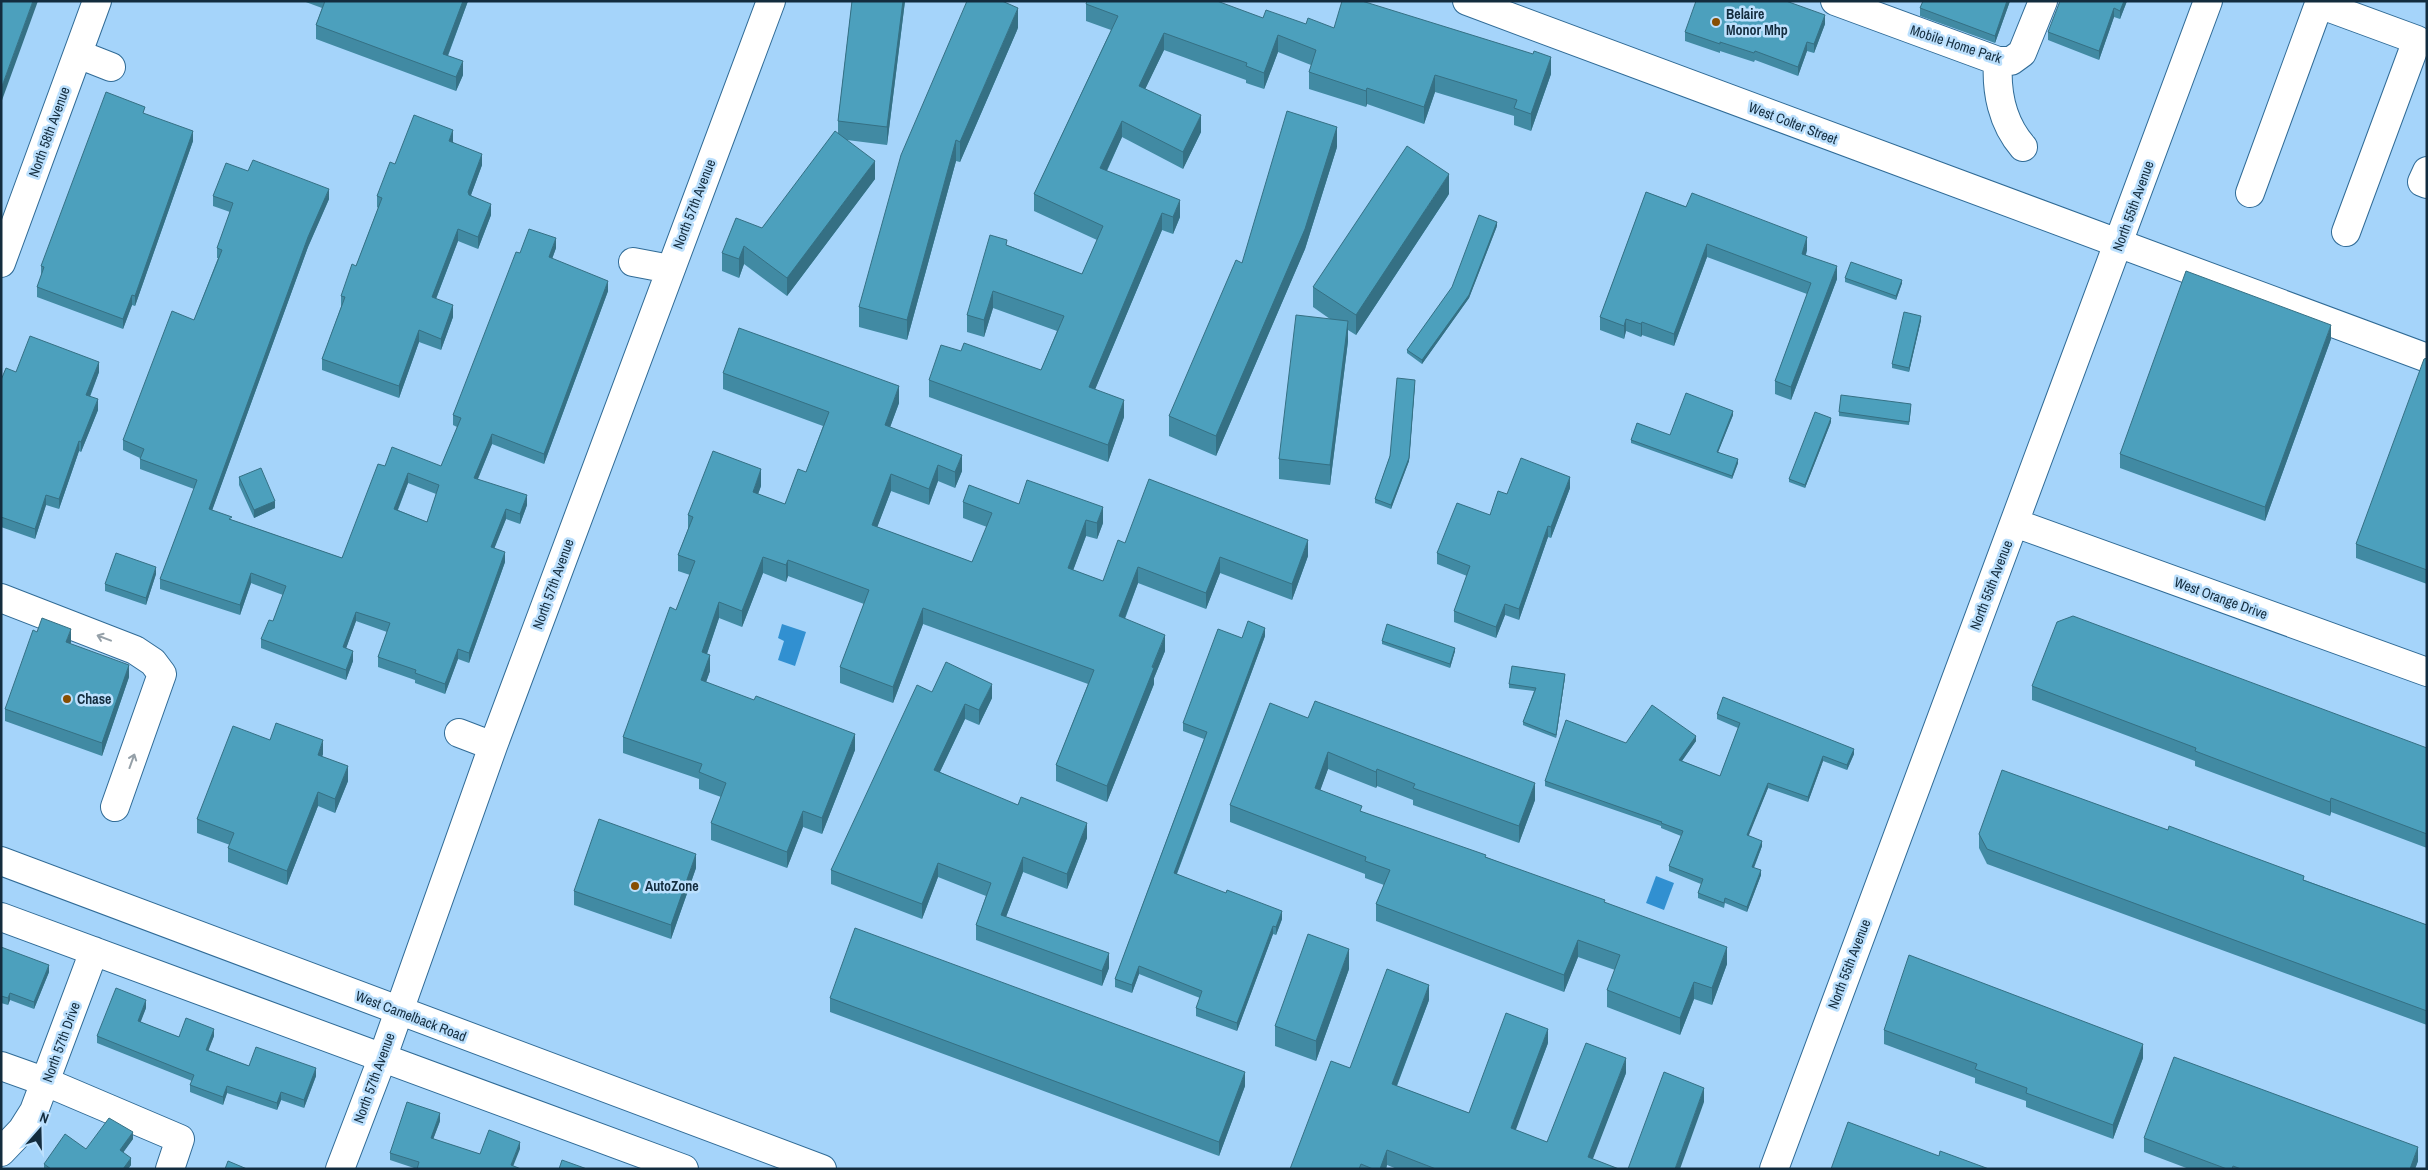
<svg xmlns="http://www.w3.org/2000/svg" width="2428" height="1170" font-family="'Archivo Narrow',sans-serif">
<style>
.water{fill:#3190d1}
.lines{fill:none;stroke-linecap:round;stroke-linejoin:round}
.minor-casing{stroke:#306b96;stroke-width:30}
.major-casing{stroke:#306b96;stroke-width:30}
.minor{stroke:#fff;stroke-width:28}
.major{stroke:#fff;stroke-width:28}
.wall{fill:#418aa3;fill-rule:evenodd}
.shaded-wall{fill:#357084}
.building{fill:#4ca0bd;stroke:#357084;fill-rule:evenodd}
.oneway{stroke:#95a0a8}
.poi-dot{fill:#874e03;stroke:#bce0fd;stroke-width:2}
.labels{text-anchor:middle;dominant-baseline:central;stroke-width:5;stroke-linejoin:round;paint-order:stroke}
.poi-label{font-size:14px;font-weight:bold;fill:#132c3e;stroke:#bce0fd;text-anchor:start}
.street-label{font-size:14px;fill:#132c3e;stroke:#bce0fd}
</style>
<rect width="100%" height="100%" fill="#a5d4fa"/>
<path class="water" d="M782,624L806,632L795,666L778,660L784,641L778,638Z
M1656,876L1674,883L1664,910L1646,903Z"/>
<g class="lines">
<g class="minor-casing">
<path id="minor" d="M1467,1L2427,358
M1835,1L1998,61H2011L2022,53L2043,1
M78,54L111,67
M1998,61C1996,91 2002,123 2023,147
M2427,171L2422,182L2427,184
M2250,193L2319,4L2417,40L2346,232
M633,262L670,269
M1,263L97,1
M2015,523L2427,672
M1,598L135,650L153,662L162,674L115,807
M459,733L493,746
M1,917L684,1169
M1,1066L46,1082L180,1139L170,1169
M1,1152L22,1130L34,1111L94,951
M340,1169L382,1059L493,746L771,1
M1774,1169L2208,1"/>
</g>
<g class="major-casing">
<path id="major" d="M1,861L822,1169"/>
</g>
<use href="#minor" class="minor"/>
<use href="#major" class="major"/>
</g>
<path class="wall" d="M303,1H468L448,56L463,75L456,91L316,39V25L322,8Z
M852,1H905L887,145L847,140L875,179L787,296L744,264L739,278L722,271V253L762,228L838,133V121Z
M2010,1L1995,43L1920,16V8Z
M2127,1L2120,19L2114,17L2099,60L2048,40V32Z
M1086,4L1263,18L1334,28L1551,74L1531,131L1514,125V116L1435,92L1424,124L1367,104L1366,107L1309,89V72L1311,65L1278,52L1264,89L1246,83V80L1164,50L1145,89L1201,132L1183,169L1122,137L1107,171L1180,217L1173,234L1162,230L1095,389L1124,417L1108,462L929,397V380L961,351L1041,370L1057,331L993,308L984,337L967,332V315L1007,245L1082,274L1097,240L1034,211V194L1111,30L1086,21Z
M1825,24L1814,53L1807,51L1798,76L1755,60L1754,62L1720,51V53L1685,41V32Z
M1018,28L960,162L956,161L907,340L859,327V307Z
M145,114L193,141L135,306L132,305L123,329L37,297V287L41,276V266Z
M453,142L482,165L471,195L491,215L478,249L458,241L436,299L453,317L441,350L419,342L399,398L322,370V359L341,307V296L356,266L378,208L377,207V196L395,164Z
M1337,147L1305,249L1216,456L1169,436V416L1242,263Z
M248,171L329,199L308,247L212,510L232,520L342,558L385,466H441L457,427L453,425V415L520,253L556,248L552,259L608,291L544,464L492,444L478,479L527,505L520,524L506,519L494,548L505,562L469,663L458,659L445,694L415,683V680L378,667V657L387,632L356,621L346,648L353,661L346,680L261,648V639L273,621L283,595L251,583L240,615L160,589V579L194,489L140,469V458L123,450V440L194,320L218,258H217V248L230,212L213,206V196ZM408,483L436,494L427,522L398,510Z
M1646,192L1807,250L1806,255L1837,279L1791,400L1775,394V381L1807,294L1707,257L1674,346L1642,335L1641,337L1626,331L1624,339L1600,330V317Z
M1449,194L1356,335L1348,330V341L1330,485L1279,479V459L1330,319L1313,307V287Z
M1497,226L1469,298L1422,364L1407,353V350Z
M1845,278L1902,283L1896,300L1845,282Z
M1921,320L1909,372L1892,368V364Z
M2331,339L2265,521L2120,468V454Z
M2427,358V584L2356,558V544Z
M16,372H99L90,397L98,410L81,452L79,451L59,509L46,505L35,539L1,527V380Z
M723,373L899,403L890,427L962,471L955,488L938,481L929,505L891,491L877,527L972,562L987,527L963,518V502L1019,504L1103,523L1097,539L1086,536L1073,570L1103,581L1125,543L1308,556L1292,600L1220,573L1206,609L1138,583L1125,619L1165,651L1154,678V684L1107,802L1056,781V765L1088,684L923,624L893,703L840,683V667L864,604L788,576L786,582L763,573L742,627L719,618L707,654L710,671L706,682L855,750L822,834L803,827L787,868L711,840V823L721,797L699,789V779L623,753V737L676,610L690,575L678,571V555L688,529V515L761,486L758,494L785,504L806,472L823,426L723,389Z
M1415,383L1409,461L1391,509L1375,503V499Z
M1911,408L1909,425L1839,416V412Z
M1733,415L1718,452L1738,463L1732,479L1631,443V440L1670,435Z
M1831,422L1805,488L1789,482V479Z
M239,477L275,508L254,518L239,485Z
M1570,488L1551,538L1548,537L1519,620L1505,615L1496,638L1454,622V611L1467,576L1437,564V553L1490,515L1507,494Z
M156,574L146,605L105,591V584Z
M37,632L71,642L70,644L129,677L102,756L5,721V709Z
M1265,636L1177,874L1282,919L1276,935L1273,934L1237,1031L1196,1016V1008L1200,998L1139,974L1132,993L1115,987V979L1204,739L1183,731V723L1242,638Z
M1382,641L1455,651L1450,668L1382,644Z
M1565,677L1556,738L1523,725V722L1534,691L1509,688V684Z
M2032,686L2427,748V848L2331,812L2330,816L2195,766V761L2032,700Z
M932,692L992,698L979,725L965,719L940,772L1087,838L1067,889L1023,872L1006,917L1109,968L1102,986L976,940V925L986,896L938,877L922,919L831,884V870Z
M1717,714L1854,754L1847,770L1823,761L1808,802L1768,788L1748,836L1762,846L1754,868L1761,875L1747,912L1725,903L1724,908L1698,898V893L1701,884L1669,871V866L1681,836L1661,828V826L1545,786V781L1626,743L1696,741L1682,761L1720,776L1738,728L1717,719Z
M1308,718L1535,800L1519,843L1413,805V800L1377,786L1376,788L1328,769L1320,790L1362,812L1486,857L1605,903L1727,964L1712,1005L1694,999L1680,1035L1607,1007V990L1615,970L1578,957L1564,992L1376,921V904L1384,885L1365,878V874L1230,822V805Z
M270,740L323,754L322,756L348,781L335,813L318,806L287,885L228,862V848L230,845L197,833V819Z
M2168,830L2427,925V1025L1987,864L1979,848V834Z
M696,868L671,939L574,905V891Z
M1,947L49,972L34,1009L10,1000L8,1005L1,1003Z
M1349,969L1316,1061L1275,1046V1026Z
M830,998L1245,1086L1219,1156L830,1012Z
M1429,1000L1397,1086L1469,1113L1548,1043L1515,1130L1547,1142L1626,1073L1592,1159L1619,1169H1397L1387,1165L1386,1169H1290L1350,1068Z
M146,1008L140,1022L179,1037L214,1036L208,1050L249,1066L316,1076L304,1108L281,1100L277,1110L227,1093L223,1105L190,1092V1085L192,1081L97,1043V1036Z
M1884,1030L2143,1058L2113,1139L2026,1107V1101L1975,1083V1078L1884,1044Z
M440,1121L433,1139L480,1154L520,1149L417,1169L390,1160V1153Z
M2144,1138L2418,1161L2415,1169H2189L2144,1152Z
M133,1139L123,1152L131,1165L128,1169H44V1164L86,1149Z"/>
<path class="shaded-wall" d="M33,1H38L1,103V89Z
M463,1H468L443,68V54Z
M903,1H905L887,145V127Z
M2007,1H2010L1995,43V36Z
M2124,1H2127L2120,19V11Z
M1018,8V28L960,162V142Z
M2114,8V17L2099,60V51Z
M1825,15V24L1814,53V44Z
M1164,33V50L1139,102V86Z
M1278,35V52L1264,89V73Z
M1807,42V51L1798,76V67Z
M1551,57V74L1531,131V114Z
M463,61V75L456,91V77Z
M1435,75V92L1424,124V107Z
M1367,88V104L1366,107V91Z
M1201,115V132L1183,169V152Z
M1122,121V137L1100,185V168Z
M1337,127V147L1305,249L1216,456V436Z
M453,130V142L449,152V141Z
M193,131V141L135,306V296Z
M956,140V161L907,340V320Z
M482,154V165L468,203V192Z
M875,161V179L787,296V278Z
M1449,174V194L1356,335V315Z
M329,189V199L308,247L209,519V509L308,237Z
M1180,200V217L1173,234V217Z
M491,204V215L478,249V237Z
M1162,213V230L1089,404V387Z
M1497,222V226L1469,298L1422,364V360Z
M458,229V241L432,309V297Z
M1807,237V250L1802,266V254Z
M556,238V248L549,267V257Z
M1707,244V257L1674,346V334Z
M744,246V264L739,278V259Z
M1837,266V279L1791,400V387Z
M1902,280V283L1896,300V296Z
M608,281V291L544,464V454Z
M993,291V308L984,337V320Z
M132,295V305L123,329V319Z
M453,305V317L441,350V339Z
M1921,316V320L1909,372V368Z
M1626,319V331L1624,339V326Z
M1348,321V341L1330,485V465Z
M1642,322V335L1641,337V324Z
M2331,325V339L2265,521V507Z
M419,330V342L399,398V386Z
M99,362V372L86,406V395Z
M1415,383L1409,461L1391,509V505Z
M899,386V403L885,441V425Z
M98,399V410L81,452V442Z
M1124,400V417L1108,462V445Z
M1733,411V415L1717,455V452Z
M1831,418V422L1805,488V485Z
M492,434V444L474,488V478Z
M79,441V451L59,509V499Z
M962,455V471L955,488V472Z
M1738,459V463L1732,479V476Z
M938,465V481L929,505V489Z
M761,469V486L753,508V492Z
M408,473V483L394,519V509Z
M891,474V491L872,541V525Z
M1570,477V488L1551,538V527Z
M46,495V505L35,539V529Z
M527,495V505L520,524V514Z
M275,501V508L254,518V510Z
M1103,507V523L1097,539V523Z
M506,509V519L491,557V547Z
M1086,520V536L1068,584V568Z
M1548,526V537L1519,620V609Z
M1308,540V556L1292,600V584Z
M505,552V562L469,663V653Z
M763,557V573L742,627V611Z
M1220,557V573L1206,609V593Z
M788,560V576L786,582V565Z
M156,567V574L146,605V598Z
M1138,567V583L1119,633V616Z
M251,573V583L240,615V605Z
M719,602V618L702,668V652Z
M1505,604V615L1496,638V627Z
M923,608V624L893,703V687Z
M356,612V621L343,657V647Z
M1265,628V636L1174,881V873Z
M71,629V642L66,655V642Z
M1165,635V651L1154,678V684L1107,802V786Z
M1455,648V651L1450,668V664Z
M458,649V659L445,694V684Z
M353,651V661L346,680V670Z
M710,655V671L701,696V680Z
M129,665V677L102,756V743Z
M1565,674V677L1556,738V735Z
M992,684V698L979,725V710Z
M965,704V719L934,784V770Z
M855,734V750L822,834V818Z
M1696,736V741L1679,765V760Z
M323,740V754L318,769V755Z
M1854,749V754L1847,770V765Z
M1328,752V769L1315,805V788Z
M1823,756V761L1808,802V797Z
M348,766V781L335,813V799Z
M1377,769V786L1376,788V772Z
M1535,783V800L1519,843V826Z
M1768,783V788L1747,840V835Z
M318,792V806L287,885V871Z
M2331,798V812L2330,816V802Z
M803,811V827L787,868V852Z
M1087,823V838L1067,889V874Z
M1762,841V846L1752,872V867Z
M696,854V868L671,939V925Z
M1023,857V872L1001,930V915Z
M938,863V877L922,919V904Z
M1761,870V875L1747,912V907Z
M1282,911V919L1276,935V927Z
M1273,926V934L1237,1031V1023Z
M1578,940V957L1564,992V975Z
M1727,947V964L1712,1005V988Z
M1349,949V969L1316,1061V1041Z
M1109,953V968L1102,986V971Z
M49,965V972L34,1009V1002Z
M1139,966V974L1132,993V985Z
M1694,982V999L1680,1035V1018Z
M1429,985V1000L1392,1098V1084Z
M10,993V1000L8,1005V998Z
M146,1000V1008L138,1029V1021Z
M214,1029V1036L206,1057V1050Z
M1548,1029V1043L1511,1143V1128Z
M2143,1044V1058L2113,1139V1125Z
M1626,1058V1073L1589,1169L1588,1157Z
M316,1068V1076L304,1108V1100Z
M1245,1072V1086L1219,1156V1142Z
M227,1086V1093L223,1105V1097Z
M1704,1088V1102L1680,1169H1675Z
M281,1092V1100L277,1110V1103Z
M440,1113V1121L431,1145V1138Z
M133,1132V1139L120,1157V1150Z
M520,1142V1149L512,1169L511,1165Z
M2418,1147V1161L2415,1169H2410Z
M1387,1150V1165L1386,1169H1380Z
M131,1158V1165L128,1169H123Z"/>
<path class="building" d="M1,1H33L1,89Z
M325,1H463L443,54L463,61L456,77L316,25Z
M852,1H903L887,127L838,121Z
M967,1H1002L1018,8L960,142L956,140L907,320L859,307L901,155Z
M1087,1H1217L1263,18L1266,10L1306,24L1308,18L1334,28L1342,1H1362L1533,54L1534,51L1551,57L1531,114L1514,108L1517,100L1435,75L1424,107L1367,88L1366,91L1309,72L1316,50L1278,35L1264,73L1246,66L1247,63L1164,33L1139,86L1201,115L1183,152L1122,121L1100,168L1180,200L1173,217L1162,213L1089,387L1124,400L1108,445L929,380L941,345L961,351L964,343L1041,370L1064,316L993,291L984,320L967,315L990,235L1007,240L1006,245L1082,274L1103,226L1034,194L1118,16L1086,4Z
M1696,1H1786L1825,15L1814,44L1807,42L1798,67L1755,51L1754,53L1720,42V44L1685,32Z
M1923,1H2007L1995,36L1920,8Z
M2060,1H2124L2120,11L2114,8L2099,51L2048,32Z
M106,92L145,107L143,113L193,131L135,296L132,295L123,319L37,287L44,267L41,266Z
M1287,111L1337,127L1305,229L1216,436L1169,416L1236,260L1242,263Z
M414,115L453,130L449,141L482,154L468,192L469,195L491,204L478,237L458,229L432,297L453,305L441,339L419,330L399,386L322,359L345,297L341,296L352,264L356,266L382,198L377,196L390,162L395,164Z
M835,131L875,161L787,278L744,246L739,259L722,253L736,218L762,228Z
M1407,146L1449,174L1356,315L1313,287Z
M253,160L329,189L308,237L209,509L232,517L229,519L342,558L378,464L385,466L392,447L441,466L461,418L453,415L516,252L520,253L529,229L556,238L549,257L608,281L544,454L492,434L474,478L527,495L520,514L506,509L491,547L505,552L469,653L458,649L445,684L415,673L416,670L378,657L390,623L356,612L343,647L353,651L346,670L261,639L269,620L273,621L286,586L251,573L240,605L160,579L197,480L140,459L144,449L123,440L172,311L194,320L222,250L217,248L233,203L213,196L226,163L248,171ZM408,473L439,485L427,522L394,509Z
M1646,192L1686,207L1692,193L1807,237L1802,254L1837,266L1791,387L1775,381L1811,283L1707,244L1674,334L1642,322L1641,324L1626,319L1624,326L1600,317Z
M1479,215L1497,222L1469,295L1422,360L1407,350L1452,287Z
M1851,262L1902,280L1896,296L1845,278Z
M2186,271L2331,325L2265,507L2120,454Z
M1904,312L1921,316L1909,368L1892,364Z
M1296,315L1348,321L1330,465L1279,459Z
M739,328L899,386L885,425L962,455L955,472L938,465L929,489L891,474L872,525L972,562L992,513L963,502L969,485L1019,504L1027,480L1103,507L1097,523L1086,520L1068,568L1103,581L1118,540L1125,543L1149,479L1308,540L1292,584L1220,557L1206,593L1138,567L1119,616L1165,635L1152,667L1154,668L1107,786L1056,765L1094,670L923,608L893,687L840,667L869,590L788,560L786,565L763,557L742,611L719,602L702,652L710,655L701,680L754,700L756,696L855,734L822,818L803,811L787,852L711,823L726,783L699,772L702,764L623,737L670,607L676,610L695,561L678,555L693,517L688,515L713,451L761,469L753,492L785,504L798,469L806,472L829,412L723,373Z
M30,336L99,362L86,395L98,399L81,442L79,441L59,499L46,495L35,529L1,517V380L6,368L16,372Z
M2427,358V570L2356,544L2424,359Z
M1397,378L1415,380L1409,458L1391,505L1375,499L1390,456Z
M1686,393L1733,411L1717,452L1738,459L1732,476L1631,440L1637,423L1670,435Z
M1841,395L1911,404L1909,422L1839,412Z
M1815,412L1831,418L1805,485L1789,479Z
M1521,458L1570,477L1551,527L1548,526L1519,609L1505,604L1496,627L1454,611L1470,566L1437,553L1457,503L1490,515L1498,491L1507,494Z
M261,468L275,501L254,510L239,477Z
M116,553L156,567L146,598L105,584Z
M2073,616L2427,748V834L2331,798L2330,802L2195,751L2196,748L2032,686L2057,622Z
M42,618L71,629L66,642L129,665L102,743L5,709L33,630L37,632Z
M1248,621L1265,628L1174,873L1226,893L1227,890L1282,911L1276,927L1273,926L1237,1023L1196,1008L1202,991L1139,966L1132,985L1115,979L1207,732L1183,723L1218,629L1242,638Z
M1387,624L1455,648L1450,664L1382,641Z
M946,662L992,684L979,710L965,704L934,770L1018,805L1021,797L1087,823L1067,874L1023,857L1001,915L1109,953L1102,971L976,925L991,883L938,863L922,904L831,870L917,685L932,692Z
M1512,666L1565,674L1556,735L1523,722L1536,688L1509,684Z
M1723,697L1854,749L1847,765L1823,756L1808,797L1768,783L1747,835L1762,841L1752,867L1761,870L1747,907L1725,898L1724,903L1698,893L1703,879L1669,866L1683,831L1661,823L1662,822L1545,781L1566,720L1626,743L1652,705L1696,736L1679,760L1720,776L1740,723L1717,714Z
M1315,701L1535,783L1519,826L1413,788L1415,784L1377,769L1376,772L1328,752L1315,788L1362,806L1360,811L1486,855L1485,857L1605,900L1604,902L1727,947L1712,988L1694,982L1680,1018L1607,990L1620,955L1578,940L1564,975L1376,904L1390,870L1365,861L1366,857L1230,805L1270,703L1308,718Z
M276,723L323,740L318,755L348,766L335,799L318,792L287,871L228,848L234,833L197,819L233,726L270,740Z
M2002,770L2168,830L2169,826L2304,876L2303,880L2427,925V1011L1987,849L1979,834Z
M599,819L696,854L671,925L574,891Z
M855,928L1245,1072L1219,1142L830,998Z
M1308,934L1349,949L1316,1041L1275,1026Z
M1,947L49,965L34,1002L10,993L8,998L1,996Z
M1909,955L2143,1044L2113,1125L2026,1093L2027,1088L1975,1069L1977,1064L1884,1030Z
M1387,969L1429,985L1392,1084L1469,1113L1506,1013L1548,1029L1511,1128L1547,1142L1586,1043L1626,1058L1588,1157L1619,1169H1436L1387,1150L1380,1169H1373L1361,1164L1359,1169H1290L1331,1061L1350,1068Z
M116,988L146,1000L138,1021L179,1037L186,1018L214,1029L206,1050L249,1066L256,1047L316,1068L304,1100L281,1092L277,1103L227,1086L223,1097L190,1085L194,1075L97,1036Z
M2174,1057L2418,1147L2410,1169H2241L2233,1166L2232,1169H2227L2144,1138Z
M1664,1072L1704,1088L1675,1169H1628Z
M407,1102L440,1113L431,1138L480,1154L489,1130L520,1142L511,1165L521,1169H417L419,1162L390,1153Z
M109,1118L133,1132L120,1150L131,1158L123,1169H51L44,1164L65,1134L86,1149Z
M1848,1122L1939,1156L1940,1151L1989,1169H1831Z
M562,1160L587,1169H559Z
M228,1161L247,1169H225Z"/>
<defs><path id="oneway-shaft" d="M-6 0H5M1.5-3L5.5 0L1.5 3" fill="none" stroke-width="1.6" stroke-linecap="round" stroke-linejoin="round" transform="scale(1.25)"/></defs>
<g class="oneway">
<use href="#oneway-shaft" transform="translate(104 638) rotate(-159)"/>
<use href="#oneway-shaft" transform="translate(132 761) rotate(-70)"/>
</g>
<g class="poi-dot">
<circle cx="1716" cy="22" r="5"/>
<circle cx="67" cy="699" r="5"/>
<circle cx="635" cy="886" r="5"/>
</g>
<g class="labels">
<g class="poi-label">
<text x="1726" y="14">Belaire<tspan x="1726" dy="16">Monor Mhp</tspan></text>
<text x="77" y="699">Chase</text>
<text x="645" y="886">AutoZone</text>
</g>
<g class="street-label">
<text transform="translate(1956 44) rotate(18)">Mobile Home Park</text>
<text transform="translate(1793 123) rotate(21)">West Colter Street</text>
<text transform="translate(49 132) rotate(-70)">North 58th Avenue</text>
<text transform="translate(694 204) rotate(-69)">North 57th Avenue</text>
<text transform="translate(2133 206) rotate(-70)">North 55th Avenue</text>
<text transform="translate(553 584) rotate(-70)">North 57th Avenue</text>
<text transform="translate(1991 585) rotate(-69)">North 55th Avenue</text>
<text transform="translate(2221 598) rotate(20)">West Orange Drive</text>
<text transform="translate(1849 964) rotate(-69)">North 55th Avenue</text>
<text transform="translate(411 1016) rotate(21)">West Camelback Road</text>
<text transform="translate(61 1042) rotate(-70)">North 57th Drive</text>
<text transform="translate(374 1078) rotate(-70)">North 57th Avenue</text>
</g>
</g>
<rect width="2428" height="1170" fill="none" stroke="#132c3e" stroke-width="5"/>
<g transform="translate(40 1130) rotate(20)" stroke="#bce0fd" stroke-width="4" paint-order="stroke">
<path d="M0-4L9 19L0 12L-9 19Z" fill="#132c3e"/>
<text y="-8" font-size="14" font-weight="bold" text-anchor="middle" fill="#132c3e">N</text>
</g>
</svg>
